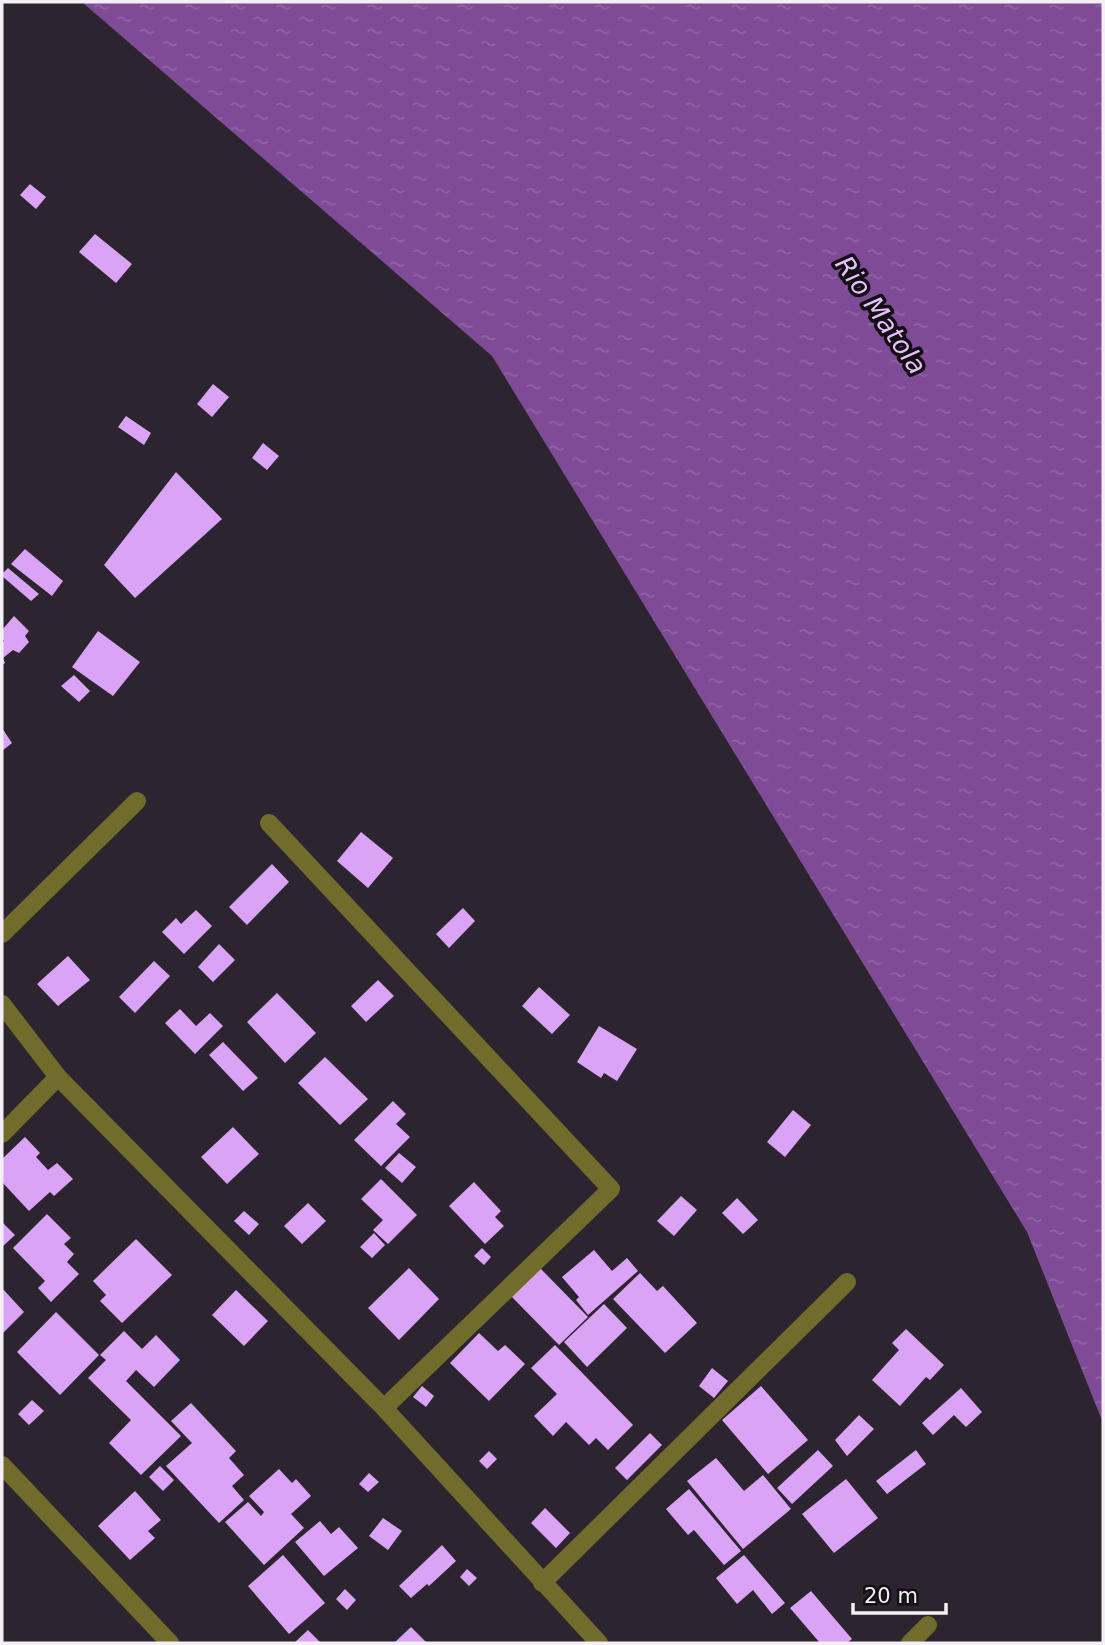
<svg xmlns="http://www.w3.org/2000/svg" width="1105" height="1645" font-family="'DejaVu Sans',sans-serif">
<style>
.water{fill:url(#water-ripples)}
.building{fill:#dba3f5}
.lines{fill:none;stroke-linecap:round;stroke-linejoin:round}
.minor{stroke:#716b2c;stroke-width:18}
.labels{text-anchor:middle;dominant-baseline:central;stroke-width:7;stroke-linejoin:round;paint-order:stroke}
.water-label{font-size:26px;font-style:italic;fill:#e8befc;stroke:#131014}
</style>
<defs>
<pattern id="water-ripples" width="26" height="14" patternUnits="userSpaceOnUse" patternTransform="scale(1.75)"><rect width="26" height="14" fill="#7f4a96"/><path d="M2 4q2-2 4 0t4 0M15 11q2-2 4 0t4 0" fill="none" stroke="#9264a5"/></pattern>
</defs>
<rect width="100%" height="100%" fill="#2c2530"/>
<path class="water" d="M82,2H1103V1423L1027,1232L492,356Z"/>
<path class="building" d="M30,184L46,197L36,209L20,195Z
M95,234L132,264L116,283L79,252Z
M213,384L229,397L212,417L197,404Z
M126,416L151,433L144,445L118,427Z
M263,443L279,456L267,470L252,458Z
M176,472L222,519L135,598L104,565Z
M25,549L63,581L52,596L11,564Z
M8,568L39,594L31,601L2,576V574Z
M14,616L29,631L25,636L29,642L19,653L13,650L3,658L5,663L2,665V644L4,641L2,638V630Z
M98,631L140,662L113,696L72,667Z
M74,675L90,691L79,702L61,686Z
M2,728L12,743L2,751Z
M361,832L393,858L368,888L337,861Z
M272,864L289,882L247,925L229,907Z
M463,908L475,921L449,948L436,934Z
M196,910L212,926L184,954L162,932L176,918L181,924Z
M219,944L235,960L213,982L198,967Z
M68,956L90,980L58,1006L37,984Z
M154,961L170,976L135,1013L119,997Z
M378,980L394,996L366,1022L351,1006Z
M539,987L570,1015L552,1034L522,1006Z
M277,993L316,1033L285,1063L247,1022Z
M180,1009L196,1026L210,1013L223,1026L195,1054L165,1023Z
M599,1026L637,1049L617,1081L604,1073L601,1078L577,1062Z
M223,1042L258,1078L243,1091L209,1055Z
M325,1057L368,1099L340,1125L298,1083Z
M393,1101L406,1114L396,1124L410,1137L381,1166L354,1140Z
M793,1110L811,1125L785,1157L767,1142Z
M233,1127L259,1154L227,1184L201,1157Z
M25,1137L40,1153L36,1157L48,1170L57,1163L73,1179L54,1196L50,1192L29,1211L2,1182V1159Z
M399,1153L416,1167L402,1183L385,1168Z
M381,1179L417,1215L388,1244L373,1230L383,1220L361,1199Z
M474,1182L501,1211L495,1217L504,1226L485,1244L449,1206Z
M681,1196L697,1210L674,1236L657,1221Z
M737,1198L758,1220L743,1234L722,1213Z
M308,1203L326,1221L302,1244L284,1226Z
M244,1211L259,1224L249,1235L234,1221Z
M47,1214L71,1238L64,1244L74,1254L67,1262L79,1274L51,1302L38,1288L45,1281L13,1248Z
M2,1222L15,1235L2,1247Z
M374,1233L385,1245L372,1258L360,1247Z
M136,1239L172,1275L122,1323L100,1301L106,1295L93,1281Z
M482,1248L491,1257L484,1265L474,1256Z
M594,1250L612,1271L627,1258L638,1271L588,1315L576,1300L579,1297L562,1277Z
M409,1268L439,1299L399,1340L368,1308Z
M540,1268L588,1317L559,1345L511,1296Z
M640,1273L657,1291L663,1286L697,1323L665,1353L613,1299Z
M2,1288L24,1312L2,1334Z
M236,1290L268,1321L244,1346L212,1315Z
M604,1304L627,1328L587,1367L564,1342Z
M56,1312L99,1355L60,1395L17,1352Z
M906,1329L944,1365L930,1380L926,1377L900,1406L872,1380L899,1350L892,1343Z
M124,1331L142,1349L156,1335L180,1360L154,1387L136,1370L126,1381L181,1436L141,1475L109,1443L131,1420L88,1378L106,1360L100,1355Z
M479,1333L498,1351L505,1345L525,1364L489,1401L450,1363Z
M555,1345L633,1425L608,1450L596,1438L589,1445L566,1422L553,1436L534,1416L557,1394L531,1368Z
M712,1368L728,1381L714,1398L699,1386Z
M422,1386L434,1396L426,1407L413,1397Z
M761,1386L808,1440L768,1474L722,1420Z
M961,1388L982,1412L966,1427L954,1415L933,1435L922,1423Z
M32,1400L44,1411L29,1425L18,1414Z
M191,1403L236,1451L229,1458L244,1475L232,1486L244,1500L219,1523L166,1466L192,1443L171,1421Z
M859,1415L874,1429L847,1456L835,1440Z
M650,1433L662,1445L627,1480L615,1468Z
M818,1450L833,1466L792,1504L777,1488Z
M916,1450L926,1464L887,1494L876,1481Z
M489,1451L497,1459L487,1469L479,1461Z
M716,1458L744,1491L763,1475L791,1509L743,1549L687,1481Z
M160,1466L174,1480L163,1491L149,1477Z
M279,1469L292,1483L296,1479L311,1496L291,1514L304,1528L264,1565L225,1522L248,1502L261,1516L264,1512L249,1496Z
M369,1473L379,1482L368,1492L359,1484Z
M846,1479L878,1518L834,1553L802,1514Z
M689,1489L741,1551L724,1565L694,1530L688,1535L666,1509Z
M135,1491L161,1520L148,1531L155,1538L130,1560L98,1526Z
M545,1508L570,1533L556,1548L531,1523Z
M383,1518L402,1531L388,1550L369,1536Z
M320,1521L331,1534L339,1527L358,1548L324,1576L295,1542Z
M442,1545L456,1561L429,1586L427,1584L411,1598L399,1586Z
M283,1555L325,1603L289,1634L248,1586Z
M744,1555L785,1603L772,1614L753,1590L737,1604L716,1578Z
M467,1569L477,1578L469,1586L460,1577Z
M345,1589L356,1600L347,1610L336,1599Z
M811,1591L852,1639L847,1643H820L790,1608Z
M411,1627L427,1643H394Z
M308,1630L321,1643H294Z"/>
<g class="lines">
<path class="minor" d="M269,823L611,1189L384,1408
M2,934L137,801
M2,1004L58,1077L384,1408L599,1643
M2,1134L58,1077
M2,1465L170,1643
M542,1583L847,1282
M910,1643L928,1625"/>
</g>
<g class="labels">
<g class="water-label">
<text transform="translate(881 315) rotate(55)">Rio Matola</text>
</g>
</g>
<rect width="1105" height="1645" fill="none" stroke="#f4eff6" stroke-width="7"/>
<path d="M853 1603v10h93v-10" fill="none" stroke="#f4eff6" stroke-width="3.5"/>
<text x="864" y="1603" font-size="21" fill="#f4eff6" stroke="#131014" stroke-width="5" paint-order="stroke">20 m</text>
</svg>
